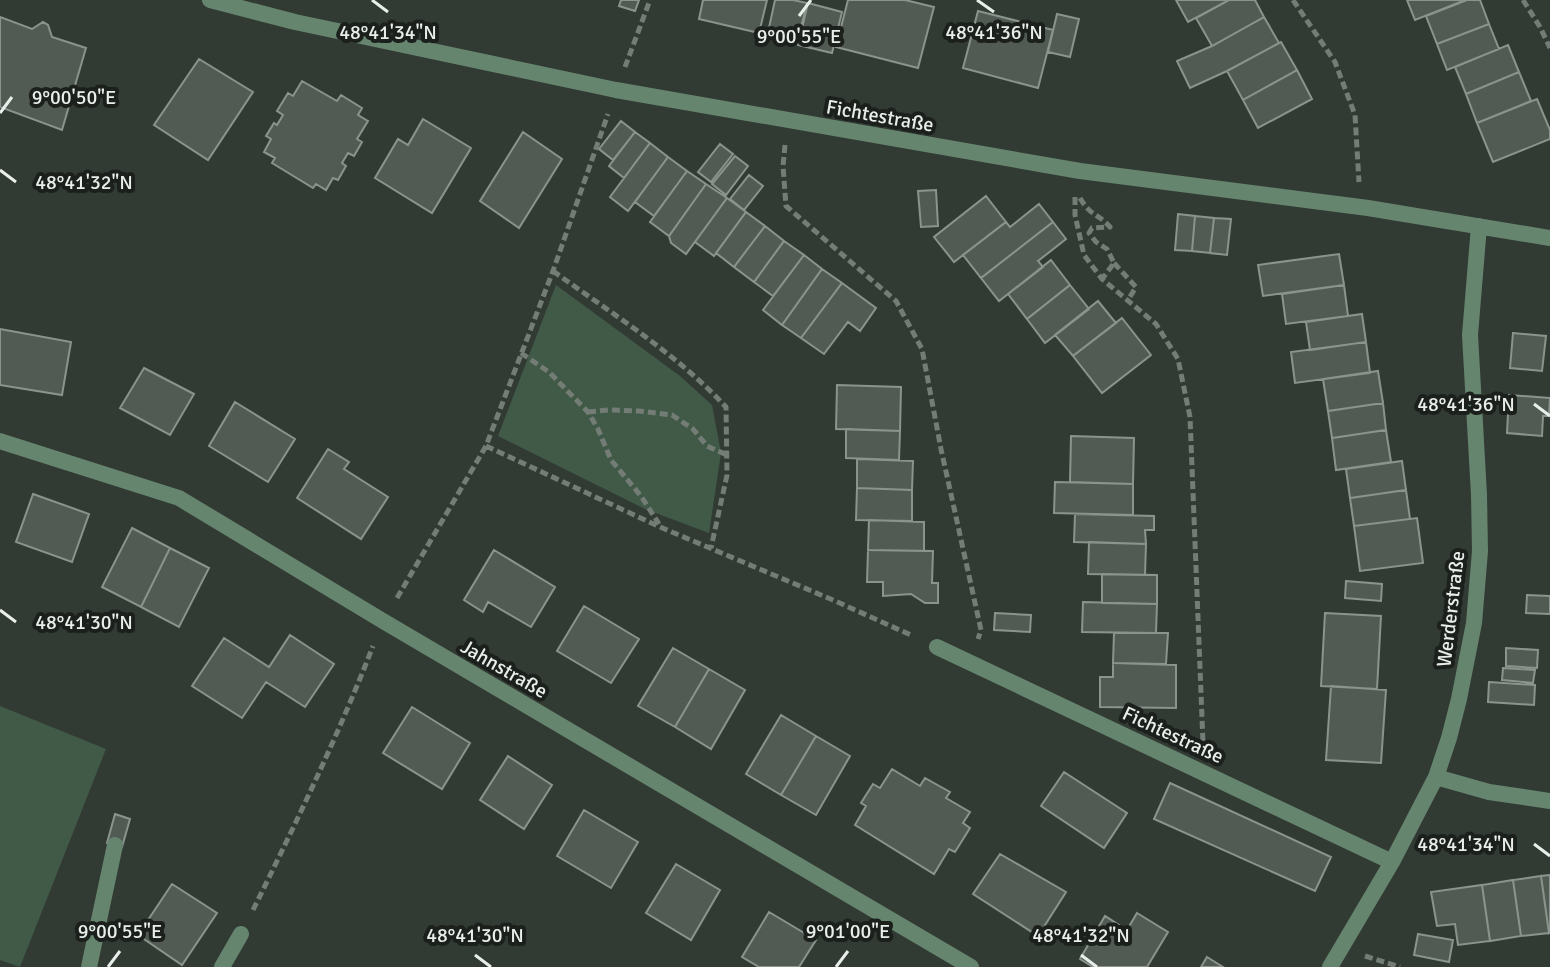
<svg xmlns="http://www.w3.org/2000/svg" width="1550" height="967" font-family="Signika,sans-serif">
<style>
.green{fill:#415a48}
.building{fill:#515b54;stroke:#8a948c;stroke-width:2}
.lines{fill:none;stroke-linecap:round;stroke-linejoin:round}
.path{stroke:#747c76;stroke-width:5;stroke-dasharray:8 4;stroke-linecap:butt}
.lane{stroke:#66856e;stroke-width:16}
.street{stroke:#66856e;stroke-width:16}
.ticks{fill:none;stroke:#e8eeea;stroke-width:3}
.labels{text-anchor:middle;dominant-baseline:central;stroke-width:8;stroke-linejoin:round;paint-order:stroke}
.street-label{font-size:20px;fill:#e8eeea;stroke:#1c201d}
.ticks-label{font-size:20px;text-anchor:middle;fill:#e8eeea;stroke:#1c201d;stroke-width:8;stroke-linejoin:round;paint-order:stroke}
</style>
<rect width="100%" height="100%" fill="#323a34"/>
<path class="green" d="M556,285L680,376L712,405L721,453L709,533L645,509L498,436Z
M0,706L106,749L20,967L0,960Z"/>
<path class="building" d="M621,0H639L635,11L619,6Z
M703,0H767L759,33L699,19Z
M775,0H793L807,3L797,44L767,37Z
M848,0H905L934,7L918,68L836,47Z
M1176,0H1229L1188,22Z
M1229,0H1255L1264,17L1212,46L1196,18Z
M1407,0H1463V1L1415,20Z
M1467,0H1480L1489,24L1437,44L1426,16Z
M808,3L842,12L832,53L798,45Z
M978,11L1053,30L1038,88L963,68Z
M1057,14L1079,19L1070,57L1048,52Z
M0,17L32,29L43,22L48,25L52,37L86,48L62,130L0,107Z
M1264,17L1279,43L1227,71L1190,88L1177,61L1212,46Z
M1489,24L1499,49L1447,70L1437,44Z
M1281,42L1297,70L1243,100L1227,71Z
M1508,45L1519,72L1466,94L1455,67Z
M199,59L253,92L208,160L154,125Z
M1297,70L1312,99L1258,128L1243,100Z
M1519,72L1531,101L1477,123L1466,94Z
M302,81L337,101L341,95L362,108L358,115L368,121L357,139L362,142L354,156L348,153L342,163L346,166L338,180L333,178L326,190L316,184L313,188L272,163L275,158L264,152L271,139L266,136L274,123L277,125L283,115L277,111L288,93L293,96Z
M1537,99L1550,130V139L1493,162L1477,123Z
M423,119L471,148L432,213L375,178L398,139L408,145Z
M621,121L635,132L613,160L599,149Z
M523,132L562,159L519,228L480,201Z
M635,132L650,143L624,178L609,166Z
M650,143L668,157L628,211L610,197Z
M720,144L733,154L711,182L698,172Z
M735,156L748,166L726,195L712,184Z
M668,157L687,171L654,216L635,202Z
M687,171L706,184L669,236L650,222Z
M749,175L763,186L744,210L730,199Z
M706,184L727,198L686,254L671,243L669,236Z
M936,190L938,226L921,227L918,191Z
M986,196L1006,222L954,262L934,237Z
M727,198L746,212L714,256L695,242Z
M1039,204L1053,222L981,278L963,255L1006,222L1010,227Z
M746,212L765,226L734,267L716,253Z
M1178,214L1195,216L1192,251L1175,250Z
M1195,216L1214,218L1210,253L1192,251Z
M1214,218L1231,219L1227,255L1210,253Z
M1053,222L1066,239L1038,261L1043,267L999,301L981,278Z
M765,226L784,241L754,282L734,267Z
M784,241L804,255L773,296L754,282Z
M1339,254L1344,285L1263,296L1258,265Z
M804,255L822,269L782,325L763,310Z
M1051,260L1070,285L1027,319L1008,294Z
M822,269L842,283L801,338L782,325Z
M842,283L876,308L860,331L848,322L824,354L801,338Z
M1070,285L1089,309L1045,343L1027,319Z
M1344,285L1348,316L1286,324L1282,294Z
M1098,301L1116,323L1073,356L1055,335Z
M1362,314L1366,342L1310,350L1306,322Z
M1122,318L1151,355L1102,393L1073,356Z
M0,329L71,342L62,395L0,385Z
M1513,333L1546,336L1542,371L1510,368Z
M1366,342L1370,373L1295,383L1291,352Z
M144,368L194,394L170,435L120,408Z
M1378,371L1383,403L1328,411L1323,379Z
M837,385L901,387L900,431L836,429Z
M1509,395L1550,398L1549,416H1543L1542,436L1507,433Z
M235,402L295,439L268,482L209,446Z
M1383,403L1386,430L1332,438L1328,411Z
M846,429L900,431L899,460L846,458Z
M1386,430L1391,462L1336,470L1332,438Z
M1071,436L1134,438L1133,484L1070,482Z
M328,449L349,462L344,469L388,497L361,539L297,498Z
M857,459L913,461L912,490L857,488Z
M1402,461L1406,490L1350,498L1346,469Z
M1055,482L1133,484V515L1054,513Z
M857,488L912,490V521L856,520Z
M1406,490L1410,519L1354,526L1350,498Z
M33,494L89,514L72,562L16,542Z
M1075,514L1154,516V530H1145L1146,544L1074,542Z
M1417,518L1423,563L1360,571L1354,526Z
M869,520L924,522V551L868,550Z
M132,528L170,548L141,607L102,587Z
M1089,542L1146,544L1145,575L1088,574Z
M170,548L209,568L179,627L141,607Z
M494,550L555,587L531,627L488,602L483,612L464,600Z
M868,550L933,551L932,583H938V603H925L911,594L883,596V582H867Z
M1102,574L1157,575V604L1102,603Z
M1346,581L1382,584L1381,601L1345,598Z
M1527,595L1550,596V614L1526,613Z
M1083,602L1157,604L1156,633L1082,632Z
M584,606L639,639L611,683L557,651Z
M995,613L1031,615L1030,632L994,630Z
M1325,613L1381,616L1377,689L1321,686Z
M1114,633H1168L1166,664L1113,663Z
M290,635L334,664L305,707L266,682L242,718L192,686L224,638L269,667Z
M673,648L709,669L675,727L638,706Z
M1506,648L1538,650L1537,668L1506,666Z
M1113,663L1176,665V708L1100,707V677H1113Z
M1503,668L1535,670L1533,683L1502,680Z
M709,669L745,690L711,749L675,727Z
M1489,682L1535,685L1534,705L1488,702Z
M1331,686L1386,690L1381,763L1326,760Z
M412,707L470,743L442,789L383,753Z
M781,715L816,736L781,795L746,774Z
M816,736L850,756L816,815L781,795Z
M508,756L552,785L524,829L480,800Z
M892,769L920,786L925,778L950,792L946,798L970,812L963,823L970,828L955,852L949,849L934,874L855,825L866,806L861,803L873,784L880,788Z
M1064,772L1127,813L1104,848L1041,806Z
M1170,783L1331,857L1315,891L1154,819Z
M584,810L638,842L611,888L557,856Z
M115,814L130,819L122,847L107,843Z
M1000,854L1066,892L1038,936L973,894Z
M676,864L720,890L691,940L646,913Z
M1550,875V932L1549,933L1541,876Z
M1541,876L1549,933L1521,936L1513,880Z
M1513,880L1521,936L1490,941L1482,885Z
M172,884L217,913L182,965L138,935Z
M1482,885L1490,941L1458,945L1455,924L1437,926L1431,892Z
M769,912L816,940L799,967H759L742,957Z
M1137,913L1168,932L1147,967H1093L1080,959L1105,916L1127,930Z
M1418,934L1453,940L1449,962L1414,955Z
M1207,957L1223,967H1201Z"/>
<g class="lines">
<path class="path" d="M1293,0L1335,62L1355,115L1359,182
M1523,0L1540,27L1550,48
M625,67L650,0
M785,145L783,166L786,206L896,301L922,349L941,449L981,630L978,639
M1075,197V215L1084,255L1102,279L1156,324L1178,359L1190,417L1203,743
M1080,198C1091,217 1098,213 1110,227L1092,228L1089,233L1096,242L1107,249L1114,263L1102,279
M1114,263L1136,287L1128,300
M553,271C611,313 677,354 726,407L727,475L711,548
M521,353L549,372L588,412L598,429L611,460L641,496L659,524
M588,412L609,410L639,411L672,415L693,429L707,446L727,455
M486,446L660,527L833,600L913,636
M397,598L486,446L553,271L608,114
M253,910C296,823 338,736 373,646
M1365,956L1400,967"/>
<path class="lane" d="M89,967L115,845"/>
<path class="street" d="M210,0L295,22L616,90L1080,171L1368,208L1550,238
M0,441L179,498L383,621L971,967
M937,647L1392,862
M1436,777L1489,792L1550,801
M222,967L241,934
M1330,967L1392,862L1436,777L1449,738L1459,699L1474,623L1480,551L1479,495L1470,335L1479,226"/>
</g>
<path class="ticks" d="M372,0L388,12M977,0L994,12M799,16L811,0M0,113L12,97M0,170L16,182M1534,404L1550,416M0,610L16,622M1534,844L1550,856M475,955L491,967M1081,955L1097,967M108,967L120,951M836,967L848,951"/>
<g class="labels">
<g class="street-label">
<text transform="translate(880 116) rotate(10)">Fichtestraße</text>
<text transform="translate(1451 609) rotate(-83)">Werderstraße</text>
<text transform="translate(504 669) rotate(30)">Jahnstraße</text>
<text transform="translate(1173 735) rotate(25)">Fichtestraße</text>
</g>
</g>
<g class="ticks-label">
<text x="994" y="39">48°41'36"N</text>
<text x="388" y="39">48°41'34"N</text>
<text x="799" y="43">9°00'55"E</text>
<text x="74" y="104">9°00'50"E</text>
<text x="84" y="189">48°41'32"N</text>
<text x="1466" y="411">48°41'36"N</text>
<text x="84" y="629">48°41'30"N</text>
<text x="1466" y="851">48°41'34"N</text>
<text x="120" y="938">9°00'55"E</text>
<text x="848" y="938">9°01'00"E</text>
<text x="475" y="942">48°41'30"N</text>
<text x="1081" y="942">48°41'32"N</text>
</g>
</svg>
